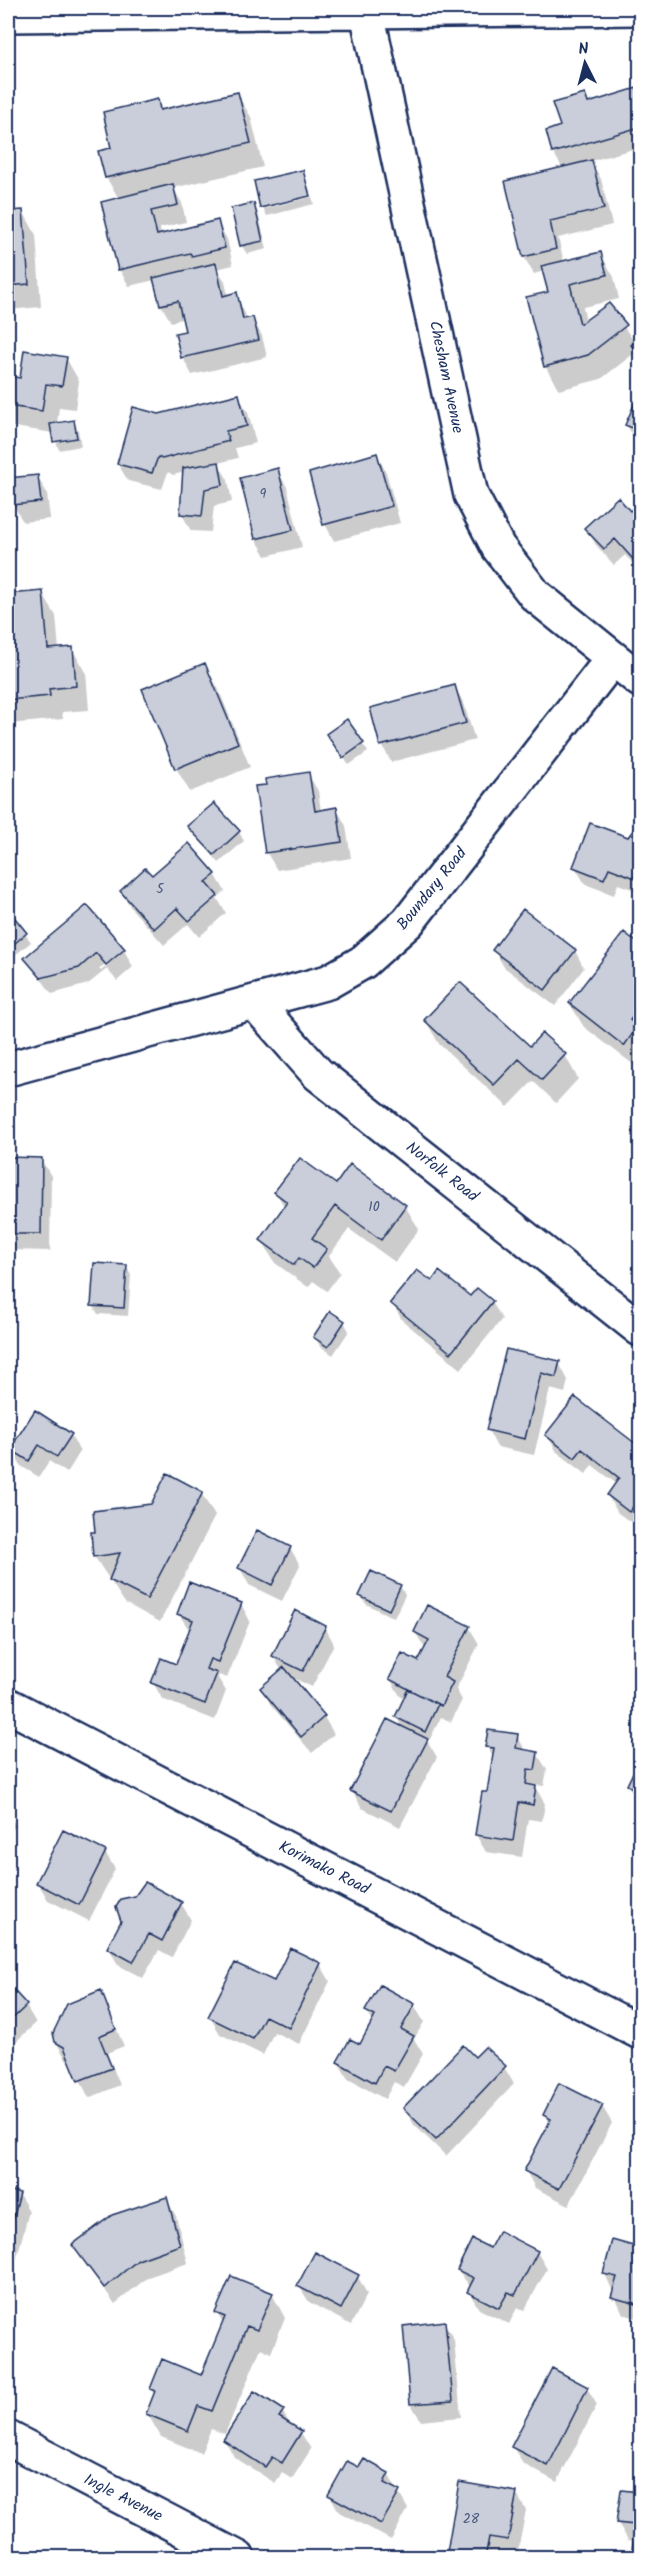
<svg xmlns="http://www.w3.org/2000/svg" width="648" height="2565" font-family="Kalam,sans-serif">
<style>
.shadow{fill:#0003}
.building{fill:#caceda;stroke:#1b2f5e;stroke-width:1.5}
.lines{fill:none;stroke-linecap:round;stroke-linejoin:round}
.street-casing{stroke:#1b2f5e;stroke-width:38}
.secondary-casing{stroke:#1b2f5e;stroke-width:38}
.street{stroke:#fff;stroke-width:33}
.secondary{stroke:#fff;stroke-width:33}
.labels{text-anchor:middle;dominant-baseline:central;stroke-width:6;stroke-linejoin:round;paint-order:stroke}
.number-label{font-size:14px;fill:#47577d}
.street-label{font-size:16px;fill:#1b2f5e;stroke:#fff}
</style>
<rect width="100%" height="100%" fill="#fff"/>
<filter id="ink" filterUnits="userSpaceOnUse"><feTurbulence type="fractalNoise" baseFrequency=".0167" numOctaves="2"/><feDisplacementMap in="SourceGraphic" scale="12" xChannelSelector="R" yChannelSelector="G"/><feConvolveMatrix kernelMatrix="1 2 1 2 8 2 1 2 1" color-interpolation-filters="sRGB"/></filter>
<g filter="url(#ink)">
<path class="shadow" d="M640,89V147L591,161L601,179L612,225L558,238L564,262L600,253L614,277L619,299L583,307L586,321L609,305L635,343L640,339V359L636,352L601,379L559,390L545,366L550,293L544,271L534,274L524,257L507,182L563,169L553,152L561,127L585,95L590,104Z
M237,94L251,117L263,167L173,188L182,203L186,222L160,228L161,235L217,222L227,239L233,265L217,269L225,281L228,296L236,294L248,320L253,319L262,336L267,357L192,375L183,358L177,334L187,332L184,318L171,322L161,305L155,280L129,286L119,269V199L106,177L113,149L157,101L163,111Z
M303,171L311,194L262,208L256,182Z
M312,197L314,204L267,216L263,209Z
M253,205L258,213L267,249L247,254L242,246Z
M23,211L36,235L41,307L8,310V247H12Z
M66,358L79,381L75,409L59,407L57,424L74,422L78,430L81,446L59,450L53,433L8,426V377L21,379Z
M640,394V444L636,442L627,425Z
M238,396L248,412L256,443L235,448L238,458L218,463L228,480L232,502L214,506L211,532L191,531L182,514L185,472L173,475L168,472L162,489L128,481L118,464L159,416Z
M377,455L386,472L400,523L334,541L325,524Z
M277,470L287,487L302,547L266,556L256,539Z
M37,476L47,493L50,519L23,522L16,509L8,510V479Z
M640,504V571L625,555L614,565L596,545L586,528L630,513Z
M8,522L11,559H8Z
M42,593L56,616L59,650L72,649L86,672L89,710L62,712L63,719L8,724V596Z
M205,665L218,688L250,767L190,792L176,768Z
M455,687L464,704L475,740L391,762L382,745Z
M347,721L368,752L349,765L333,743Z
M308,774L318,791L321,811L337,809L346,826L351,858L277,870L267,853L257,788Z
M640,823V892L618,884L614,895L585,884L575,867L628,839Z
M189,826L239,832L244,841L219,863Z
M215,874L225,891L217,898L226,913L199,937L188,924L164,945L131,908L122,891L152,877Z
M11,915L31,942L8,961V918Z
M624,934L640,947V1064L638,1068L584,1027L570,1004Z
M123,949L99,969L101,971L124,950L133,967L117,981L107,969L88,984L52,994L26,958Z
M494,950L575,951L584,968L555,1006L504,967Z
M426,1021L530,1048L543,1035L565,1055L578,1079L556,1103L533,1081L508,1107L439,1044Z
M8,1159H41L51,1176L50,1251L11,1250L8,1245Z
M276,1192L405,1206L419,1229L395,1262L349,1229L329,1256L340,1273L327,1291L313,1281L308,1287L275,1263L261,1240L285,1208Z
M126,1267L131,1275L128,1316L98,1314L93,1306Z
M432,1283L470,1299L492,1302L502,1319L461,1369L402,1320L392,1303Z
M344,1322L349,1331L333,1355L320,1346L315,1337Z
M507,1351L559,1363L568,1380L565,1393L550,1389L534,1455L497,1447L488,1430Z
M575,1399L640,1449L639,1528L618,1513L608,1496L617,1484L592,1465L586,1474L557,1452L547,1435Z
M71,1435L80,1452L67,1473L49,1461L39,1477L21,1466L11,1449Z
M201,1493L215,1516L160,1622L125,1603L94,1556L152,1506Z
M290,1548L300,1565L282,1601L249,1585L240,1568Z
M400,1586L405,1595L394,1618L366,1604L361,1596Z
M241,1604L250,1621L227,1678L219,1675L218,1678L226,1691L215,1720L162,1699L153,1682L177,1666L190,1631L178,1613Z
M325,1627L334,1644L312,1687L289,1676L324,1717L334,1734L312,1753L271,1705L261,1688L282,1671L273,1656Z
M469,1627L479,1644L456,1689L462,1700L451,1722L441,1717L430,1739L425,1737L437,1757L400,1827L362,1808L352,1791L403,1728L396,1717L405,1699L400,1696L390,1679L419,1663L426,1650L415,1632Z
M517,1736L526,1751L537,1753L547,1770L544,1786L537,1785V1790L545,1804L542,1821L528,1819L522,1857L486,1852L476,1835L489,1794L494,1758L487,1747Z
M640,1762V1806L628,1785Z
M8,1812L16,1826L8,1833Z
M105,1852L115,1869L89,1921L48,1900L38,1883Z
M145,1884L181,1903L191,1920L172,1957L159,1950L143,1978L118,1965L109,1948Z
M320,1964L330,1981L299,2044L274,2032L263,2055L220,2034L210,2017L275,1983Z
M8,1986L26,2006L36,2023L8,2049Z
M100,1992L124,2046L107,2053L120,2085L89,2098L71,2062L66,2059L56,2042Z
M414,2005L424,2022L414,2039L423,2054L404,2087L394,2082L385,2099L348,2079L338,2062L360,2046L373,2023L367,2011Z
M504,2067L514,2084L446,2156L414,2125L405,2108Z
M602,2106L612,2123L569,2205L535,2188L526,2171L550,2124L545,2115Z
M8,2191L19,2194L29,2211L8,2292Z
M166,2199L176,2216L188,2263L148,2277L115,2304L74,2246Z
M640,2223V2319L623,2314L605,2274L634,2248Z
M490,2250L537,2252L547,2269L524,2311L517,2308L509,2324L479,2309L469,2292L471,2288L458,2270Z
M358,2277L367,2294L351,2325L309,2302L299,2286Z
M272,2294L285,2318L271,2353L261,2348L225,2434L211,2429L201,2453L161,2437L147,2413L155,2395L151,2389L202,2377L223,2324L217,2313Z
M444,2323L454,2340L461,2417L421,2421L411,2404L404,2327Z
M587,2388L597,2405L557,2482L523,2464L513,2447Z
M282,2411L291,2426L301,2433L311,2449L292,2479L282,2473L275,2483L234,2457L225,2440Z
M359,2469L388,2474L408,2509L391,2540L339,2512L330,2495Z
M622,2491L640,2494V2558H633L635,2541L628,2540L618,2523Z
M516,2493L526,2510L517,2556L498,2553L497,2558H447Z"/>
<path class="building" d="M640,87V127L552,153L546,131L560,126L552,103L585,94L588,103Z
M238,92L251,143L105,178L98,151L111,148L103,112L158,99L160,110Z
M592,160L604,209L550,221L556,249L523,257L505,181Z
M303,170L310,196L260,208L254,181Z
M173,184L178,205L151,211L157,235L218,220L225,248L192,256L190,253L118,270L101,202Z
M254,203L263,241L240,246L231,208Z
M23,210L29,284L8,286V246H11L8,211Z
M601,252L607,275L570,284L580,324L609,303L627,325L588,355L544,367L526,297L548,292L541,266Z
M216,263L223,296L237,292L243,319L253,317L259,340L181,358L175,333L185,331L178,301L160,305L153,278Z
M640,337V356L631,345Z
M24,350L67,357L62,386L46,384L42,411L8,406V376L20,378Z
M640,391V431L625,425Z
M239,394L247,426L226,431L229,441L162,459L158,457L152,473L117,464L133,407L159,414Z
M74,420L77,438L53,442L50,424Z
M377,453L392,506L323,525L309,473Z
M219,462L223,485L205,489L202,516L180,514L183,468Z
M278,468L293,530L255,539L240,478Z
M38,475L41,502L12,505L11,492H8V478Z
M618,497L630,511L640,502V567L615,539L604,549L584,528Z
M43,591L48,649L73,647L76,686L49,689L50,696L8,700V594Z
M205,663L238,743L175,769L142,689Z
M455,685L466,723L380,746L370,708Z
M347,719L364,743L343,758L326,734Z
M309,772L315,811L337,807L342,842L265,853L255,786L266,785L265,779Z
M214,803L240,831L214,855L187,826Z
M640,821V880L609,868L604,879L573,867L590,823L628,837Z
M189,843L216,874L206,882L218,896L189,921L177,908L154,929L120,891L145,868L152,875Z
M87,905L125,949L106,965L96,953L79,968L41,978L24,958Z
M523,909L576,950L545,990L492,950Z
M11,913L27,933L8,949V916Z
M624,932L640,945V1007L630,1020L638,1026L624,1046L569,1003Z
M460,982L530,1046L542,1033L566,1054L542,1080L519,1059L494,1085L424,1020Z
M8,1157L42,1158L41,1234H8Z
M300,1158L336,1184L350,1164L406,1205L381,1240L335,1206L312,1238L327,1249L313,1268L299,1258L294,1265L260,1240L287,1202L274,1192Z
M94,1263L127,1265L124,1308L91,1306Z
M417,1270L432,1281L439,1271L470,1296L477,1288L493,1301L451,1353L390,1303Z
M330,1311L345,1321L328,1347L313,1337Z
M506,1349L560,1361L556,1377L541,1373L525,1439L486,1430Z
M575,1397L640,1447V1498L629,1512L607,1495L619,1478L582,1449L575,1458L545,1435Z
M35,1410L72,1434L57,1457L39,1445L29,1461L10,1449Z
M167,1473L203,1492L147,1599L109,1580L120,1553L93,1557L91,1532H95L93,1511L151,1504Z
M257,1530L291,1547L272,1585L238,1568Z
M371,1571L401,1585L389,1610L359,1596Z
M189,1582L242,1603L218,1662L210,1659L206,1669L217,1673L205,1704L151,1683L161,1658L176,1664L193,1620L177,1614Z
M427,1605L470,1626L444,1677L453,1682L441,1706L389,1679L402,1653L418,1661L429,1640L414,1632Z
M295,1610L326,1626L303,1671L272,1656Z
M284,1667L325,1716L301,1737L260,1688Z
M408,1689L438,1704L425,1732L395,1717Z
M387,1719L428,1739L391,1811L350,1791Z
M488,1730L518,1734L516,1748L538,1752L535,1770L528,1769L526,1784L536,1786L533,1805L519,1802L513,1841L475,1835L482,1792H487L494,1748L485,1747Z
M640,1758V1792L627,1785Z
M63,1830L106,1851L79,1905L36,1883Z
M145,1882L182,1902L162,1941L149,1934L133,1962L107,1948L121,1921L116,1907L121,1899L135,1896Z
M290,1948L321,1963L289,2028L265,2016L253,2039L208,2017L235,1963L274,1981Z
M8,1984L27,2005L8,2023Z
M380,1985L415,2004L401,2029L414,2036L394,2071L384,2066L375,2083L337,2062L350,2039L360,2044L375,2016L365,2011Z
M101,1990L116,2029L99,2036L112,2068L78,2081L64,2047L55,2042L53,2033L67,2004Z
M463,2045L475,2057L485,2047L506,2066L436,2140L403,2108Z
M559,2083L603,2105L559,2189L524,2171L551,2119L543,2115Z
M8,2190L20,2193L8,2240Z
M167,2197L180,2245L138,2260L104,2288L72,2245L112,2215Z
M640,2217V2305L611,2297L617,2277L603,2274L612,2240L633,2246Z
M499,2231L538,2251L515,2295L508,2292L499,2308L467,2292L474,2278L457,2270L472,2239L490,2248Z
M315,2252L359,2275L341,2309L297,2286Z
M231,2276L273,2293L257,2330L247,2326L212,2411L198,2406L188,2431L146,2414L155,2391L150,2389L162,2359L201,2375L225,2317L215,2313Z
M445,2321L453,2401L410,2404L403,2326Z
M552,2368L588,2387L548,2466L511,2447Z
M254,2391L284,2410L279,2417L302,2431L282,2463L272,2457L265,2467L223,2440Z
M364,2459L389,2473L384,2483L400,2491L381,2524L328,2495L347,2461L359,2467Z
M459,2482L517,2492L508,2540L489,2537L485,2558H446Z
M621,2490L640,2492V2558H631L635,2525L616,2523Z"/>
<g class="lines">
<g class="street-casing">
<path id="street" d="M366,8L471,495L498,547L535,595L640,680
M8,15L640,8
M255,1003L318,1074L640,1329
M8,1069L328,982L363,962L408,922L613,658
M8,1705L640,2032"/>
</g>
<g class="secondary-casing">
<path id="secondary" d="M8,2438L238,2558"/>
</g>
<use href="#street" class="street"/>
<use href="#secondary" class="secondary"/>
</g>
</g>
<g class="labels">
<g class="number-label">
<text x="263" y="494">9</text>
<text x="160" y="889">5</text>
<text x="374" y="1207">10</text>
<text x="471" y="2519">28</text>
</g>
<g class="street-label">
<text transform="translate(446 377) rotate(78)">Chesham Avenue</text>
<text transform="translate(432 889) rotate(-51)">Boundary Road</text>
<text transform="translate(442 1172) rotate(38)">Norfolk Road</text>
<text transform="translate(324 1868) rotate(27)">Korimako Road</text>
<text transform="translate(123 2498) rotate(27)">Ingle Avenue</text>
</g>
</g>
<rect width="648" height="2565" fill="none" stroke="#fff" stroke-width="30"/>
<rect x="15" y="15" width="618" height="2535" fill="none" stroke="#1b2f5e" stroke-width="2" filter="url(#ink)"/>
<g transform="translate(585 63) rotate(354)" stroke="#ffffff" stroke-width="4.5" paint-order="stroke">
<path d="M0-4.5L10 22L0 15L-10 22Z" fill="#1b2f5e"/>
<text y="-9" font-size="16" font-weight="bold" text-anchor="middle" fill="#1b2f5e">N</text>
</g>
</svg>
